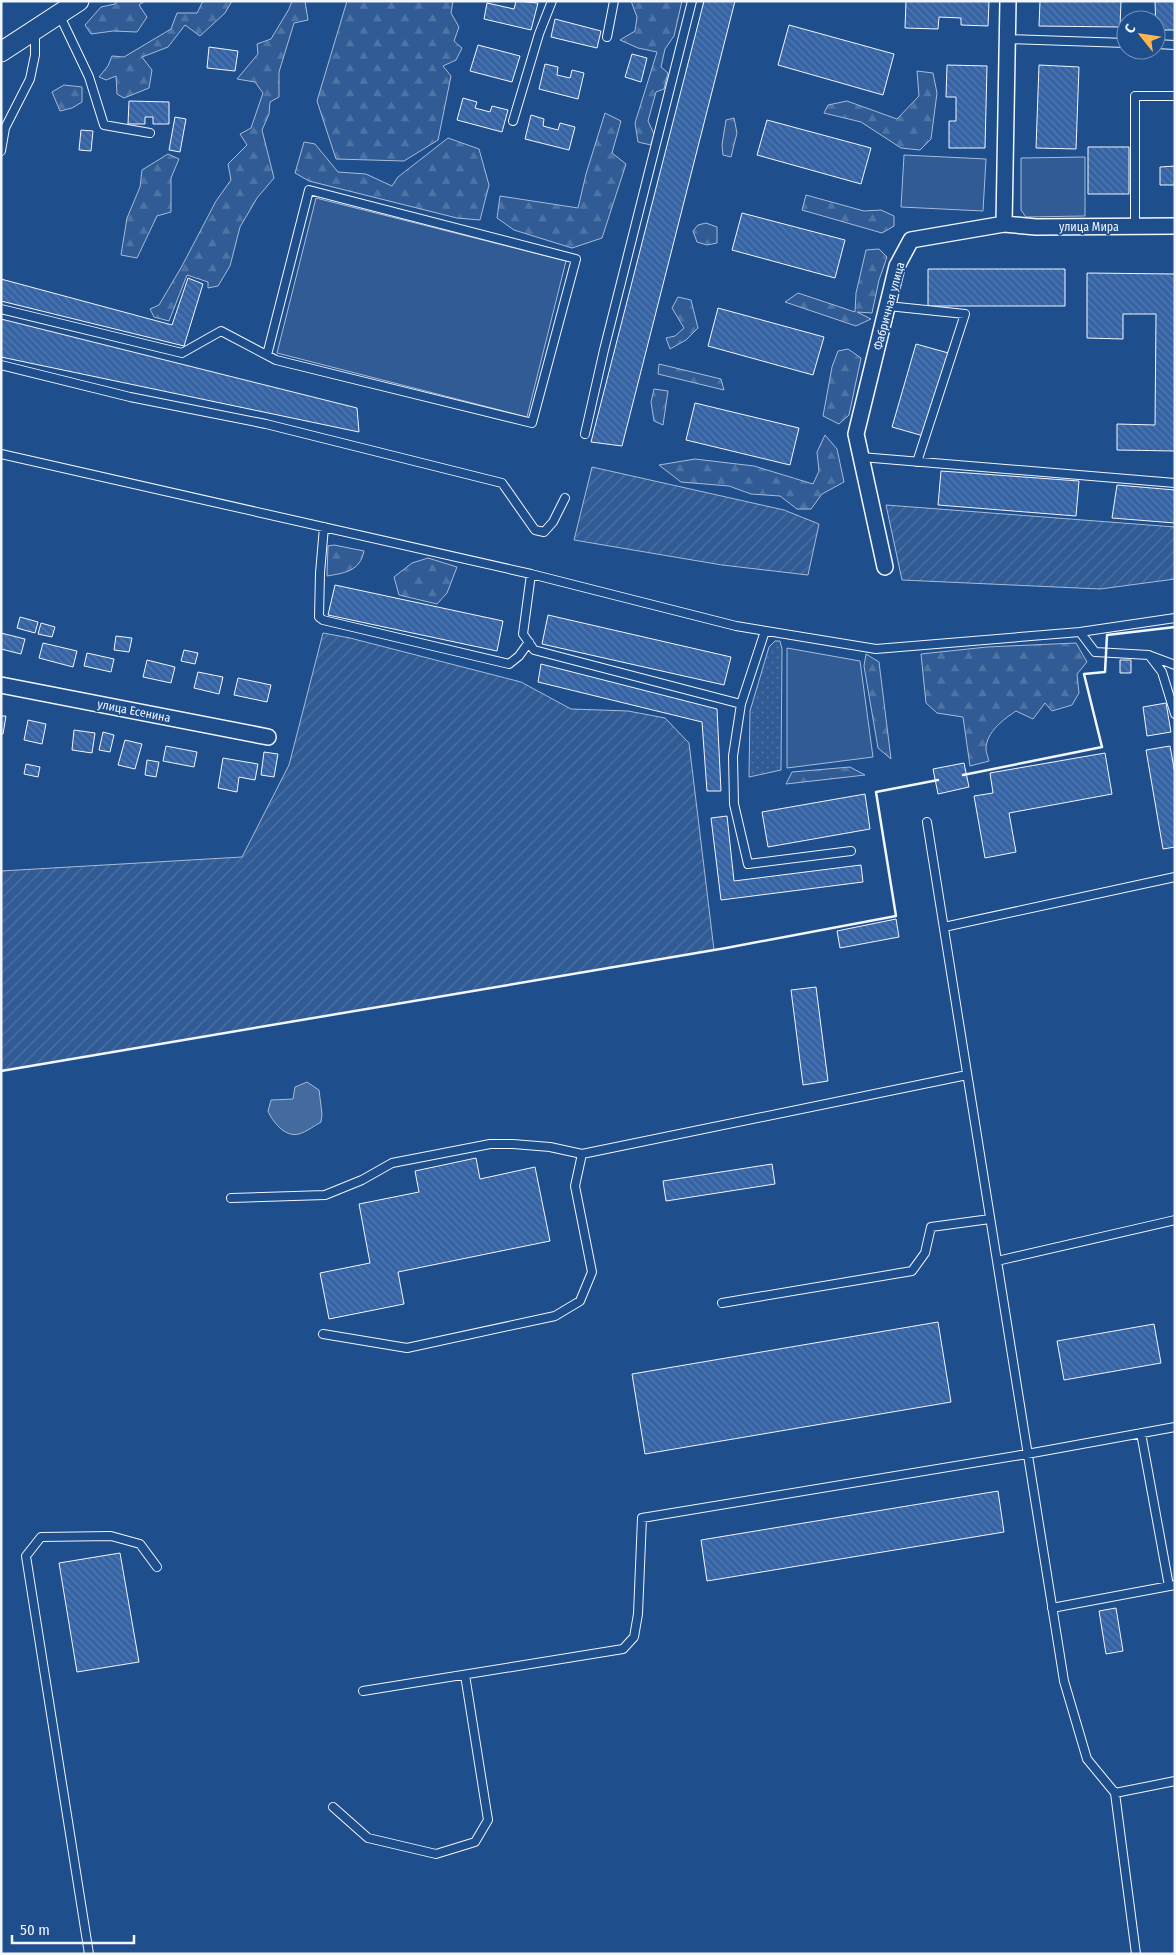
<svg xmlns="http://www.w3.org/2000/svg" width="1176" height="1955" font-family="'Fira Sans Condensed',sans-serif">
<style>
.grass{fill:url(#grass-dots);stroke:#a8bbd7}
.forest{fill:url(#forest-firs);stroke:#a8bbd7}
.built{fill:#305b95;stroke:#a8bbd7}
.garden{fill:url(#garden-furrows);stroke:#a8bbd7}
.water{fill:#446ba0;stroke:#a8bbd7}
.building{fill:url(#building-back-hatch);stroke:#f2f6ff}
.lines{fill:none;stroke-linecap:round;stroke-linejoin:round}
.service-casing{stroke:#f2f6ff;stroke-width:10}
.minor-casing{stroke:#f2f6ff;stroke-width:18}
.tertiary-casing{stroke:#f2f6ff;stroke-width:21}
.service{stroke:#1f4e8c;stroke-width:8}
.minor{stroke:#1f4e8c;stroke-width:15}
.tertiary{stroke:#1f4e8c;stroke-width:19}
.wall{stroke:#f2f6ff;stroke-width:2.5}
.labels{text-anchor:middle;dominant-baseline:central;stroke-width:4;stroke-linejoin:round;paint-order:stroke}
.street-label{font-size:12px;fill:#f2f6ff;stroke:#1f4e8c}
</style>
<defs>
<pattern id="grass-dots" width="8" height="8" patternUnits="userSpaceOnUse" patternTransform="scale(1.25)"><rect width="8" height="8" fill="#305b95"/><path d="M2 2h.1M6 6h.1" fill="none" stroke="#4e73a5" stroke-width="1.8" stroke-linecap="round"/></pattern>
<pattern id="forest-firs" width="22" height="20" patternUnits="userSpaceOnUse" patternTransform="scale(1.25)"><rect width="22" height="20" fill="#305b95"/><path d="M5 1l3.5 6h-7zM16 11l3.5 6h-7z" fill="#4e73a5"/></pattern>
<pattern id="garden-furrows" width="10" height="10" patternUnits="userSpaceOnUse" patternTransform="scale(1.25)"><rect width="10" height="10" fill="#305b95"/><path d="M-1 1l2-2M0 10L10 0M9 11l2-2" fill="none" stroke="#4e73a5"/></pattern>
<pattern id="building-back-hatch" width="6" height="6" patternUnits="userSpaceOnUse" patternTransform="scale(1.25)"><rect width="6" height="6" fill="#3563a3"/><path d="M-1 5l2 2M0 0l6 6M5-1l2 2" fill="none" stroke="#537ab1"/></pattern>
</defs>
<rect width="100%" height="100%" fill="#1f4e8c"/>
<path class="grass" d="M775,641H780L782,649L781,770L749,777L750,711L769,647Z"/>
<path class="forest" d="M116,1H145L139,5L147,17L137,32L113,31L91,34L85,25L101,7L115,4Z
M203,1H232L225,13L200,36L185,25L168,47L142,57L152,70L149,88L124,98L117,94L116,76L106,80L99,77L108,66L112,56L124,57L171,29L177,13H197Z
M292,1H305L308,20L294,23L279,72V97L270,102L269,114L262,130L274,178L257,198L240,227L230,266L218,286L208,288V282L187,275L169,321L154,317L150,309L159,305L182,266L216,201L231,180L228,164L247,145L240,134L251,128L263,93L255,82L237,79L258,54L257,44L271,39L289,9Z
M347,1H453L451,13L459,27L454,41L462,48L456,60L443,66L451,76L438,140L404,161L336,159L317,101Z
M631,1H682L674,36L665,49L661,67L668,73L664,89L656,92L648,121L654,134L651,145L638,142L635,123L657,52L638,48L620,40L635,31L637,17Z
M917,71L933,73L937,93L931,139L920,150L901,148L861,122L824,113L828,105L847,101L897,119L919,96Z
M64,85L82,87V102L72,108L60,111L52,92Z
M605,113L621,121L612,153L626,164L602,238L572,248L514,230L497,218L500,196L578,208L586,174Z
M734,118L737,133L731,157L723,155L722,145L726,120Z
M448,138L479,149L489,185L480,220L457,218L309,181L295,173L304,142L315,144L338,172L366,174L392,186L398,177Z
M168,154L179,159L171,178V212L157,216L137,258L121,255L127,218L140,187L142,170Z
M806,195L864,211L881,210L894,216V226L882,233L802,210Z
M706,223L717,227V243L707,245L697,242L693,231L698,225Z
M879,249L887,257L879,280L872,313L857,312L871,319L856,326L785,302L798,293L855,312L856,293L866,250Z
M678,297L691,300L698,328L686,340L670,349L666,338L675,336L684,328L672,308Z
M848,349L861,358L849,415L839,424L823,416L832,367L838,351Z
M659,364L721,379L724,390L658,374Z
M654,389L668,391L663,425L654,421L651,402Z
M825,435L837,449L844,482L822,494L811,509H797L780,496L751,494L729,486L681,482L659,465L695,459L754,466L813,484L819,471L817,452Z
M334,545L364,551C360,571 345,573 327,576L328,546Z
M428,558L457,567L447,593L437,604L399,595L394,577L412,563Z
M1076,643L1087,662L1077,674L1079,693L1072,705L1052,711L1045,703L1033,719L1016,711C1004,719 986,732 986,749C986,752 988,757 989,761L970,766L963,717L937,713L926,703L921,654L987,647Z
M866,654L879,662L891,759L878,748L864,666Z
M850,767L865,775L786,784L792,772Z"/>
<path class="built" d="M904,155L986,159L983,211L901,207Z
M1085,157V216L1026,217L1021,210V158Z
M316,198L566,261L527,417L277,353Z
M787,648L860,661L873,757L787,768Z"/>
<path class="garden" d="M592,467L784,510L819,524L808,575L722,565L574,540Z
M886,505L1175,527V579L1100,589L902,580Z
M323,633L350,638L521,682L571,709L628,711L665,718L689,743L714,950L1,1071V871L242,857L289,765Z"/>
<path class="water" d="M307,1082L319,1090L322,1114L321,1122C314,1126 306,1132 299,1134C285,1138 272,1121 268,1111L271,1100L293,1099L295,1087Z"/>
<path class="building" d="M516,1L538,3L531,30L484,19L487,3L514,9Z
M704,1H735L622,446L591,442Z
M906,1H989L988,26L961,25V18L939,17L938,29L905,28Z
M1040,1H1121L1120,27L1039,26Z
M1155,1H1175V30H1156Z
M555,19L601,31L597,48L551,37Z
M789,25L894,54L883,95L778,65Z
M478,45L520,56L512,82L470,71Z
M209,47L238,51L235,71L207,68Z
M632,54L647,58L641,82L625,77Z
M545,64L558,67L557,75L570,78L572,70L584,73L578,99L539,89Z
M947,65L987,66L985,148H949V121H956V97H946Z
M1039,65L1079,67L1076,149L1036,148Z
M463,98L477,102L475,108L490,112L492,106L508,110L502,132L457,120Z
M129,101L169,102V124H153V117H145V124H128Z
M531,115L544,119L543,126L558,130L560,123L575,127L569,150L525,139Z
M175,117L186,119L180,152L169,150Z
M767,120L871,148L861,184L757,155Z
M81,130L93,131L91,151L79,150Z
M1088,147H1129V194H1088Z
M1175,166V185H1160V167Z
M742,213L845,240L835,278L732,250Z
M928,269H1065V306H928Z
M1087,273L1175,274V451L1117,450V424L1155,425L1156,314H1123V339L1087,338Z
M188,278L203,284L184,346L1,301V279L172,325Z
M718,308L824,337L813,375L708,346Z
M1,319L357,408L359,432L1,357Z
M916,344L952,354L927,437L892,427Z
M695,403L799,428L790,465L686,440Z
M941,471L1079,481L1076,516L938,505Z
M1117,485L1175,490V523L1112,518Z
M335,585L503,621L497,651L328,615Z
M548,615L731,657L724,685L542,644Z
M20,617L38,622L35,633L17,628Z
M41,623L55,627L52,637L38,634Z
M1,633L25,639L21,654L1,649Z
M116,636L132,638L129,652L114,650Z
M43,643L77,651L73,667L39,658Z
M184,650L198,653L195,664L181,661Z
M87,653L114,659L111,672L84,666Z
M147,660L175,667L171,683L143,677Z
M1120,660H1131V673H1120Z
M541,664L717,709L721,791H707L702,722L538,682Z
M198,672L223,677L219,694L194,688Z
M238,678L271,685L267,702L234,695Z
M1166,703L1171,732L1147,736L1143,707Z
M1,716H6L3,734H1Z
M28,720L46,724L42,744L24,740Z
M74,730L95,733L92,753L72,750Z
M103,732L114,735L110,752L99,750Z
M125,740L142,744L135,769L118,765Z
M166,746L197,752L194,767L163,761Z
M1170,746L1175,774V847L1163,849L1146,750Z
M264,752L278,754L274,777L261,775Z
M1105,753L1112,794L1009,813L1016,852L985,858L974,796L993,793L990,773Z
M223,758L258,764L255,780L239,777L237,792L218,788Z
M147,760L159,762L156,777L145,775Z
M964,763L969,787L938,794L933,769Z
M26,764L40,767L38,777L24,774Z
M865,794L870,829L768,847L762,812Z
M727,816L734,881L861,865L863,882L721,900L711,818Z
M896,919L899,937L840,948L837,931Z
M816,987L828,1081L803,1085L791,990Z
M476,1158L480,1179L535,1167L550,1241L398,1272L404,1304L329,1319L320,1273L370,1263L359,1204L419,1192L415,1171Z
M772,1164L775,1184L666,1201L663,1181Z
M938,1322L951,1402L645,1454L632,1374Z
M1154,1324L1161,1363L1064,1380L1057,1341Z
M998,1491L1004,1532L707,1581L701,1540Z
M120,1553L139,1662L77,1672L59,1563Z
M1116,1608L1123,1651L1106,1654L1099,1611Z"/>
<g class="lines">
<g class="service-casing">
<path id="service" d="M59,14L89,77L104,125L150,133
M607,37L614,1
M1006,39L1126,43
M1156,44L1175,45
M513,121L539,34L552,1
M1,151L5,128L30,79L35,55V32
M1135,227V96H1175
M888,306L965,314L917,462
M1,309L182,353L221,331L276,360L532,423L576,259L309,190L267,355
M1,365L130,397L266,424L502,483L535,530L544,532L553,522L565,498
M585,434L604,350L692,1
M1,454L531,574L736,626L876,649L1080,632L1095,652L1149,655L1162,672L1175,714
M861,457L1175,483
M324,527L320,573L319,617L323,620L509,664L519,656L529,642
M531,574L523,634L534,650L741,704L765,631
M1080,632L1175,618
M1151,656L1175,665
M741,704L733,756L734,804L748,864L851,851
M927,822L1064,1681L1087,1759L1115,1793L1136,1954
M944,927L1175,877
M231,1198L325,1195L362,1180L392,1163L490,1144H513L550,1147L582,1154
M997,1261L1175,1220
M722,1303L912,1271L925,1253L931,1227L990,1219
M323,1334L407,1348L555,1316L580,1301L592,1272L575,1186L582,1154L967,1075
M1141,1433L1169,1586
M1052,1608L1175,1585
M363,1691L623,1649L634,1637L638,1614L642,1518L1027,1454L1175,1427
M1115,1793L1175,1781
M333,1807L368,1838L436,1854L475,1842L488,1820L465,1675
M89,1954L26,1556L41,1537L111,1536L140,1544L157,1567"/>
</g>
<g class="minor-casing">
<path id="minor" d="M1004,224L1036,227L1175,226
M885,567L856,434L897,266L911,240L1004,224L1008,1
M1,685L268,737"/>
</g>
<g class="tertiary-casing">
<path id="tertiary" d="M1,52L79,1"/>
</g>
<use href="#service" class="service"/>
<use href="#minor" class="minor"/>
<use href="#tertiary" class="tertiary"/>
<path class="wall" d="M963,775L1102,747L1084,674L1105,672L1107,635L1175,627
M1,1071L726,948L896,916L876,792L938,780"/>
</g>
<g class="labels">
<g class="street-label">
<text x="1089" y="227">улица Мира</text>
<text transform="translate(889 306) rotate(-75)">Фабричная улица</text>
<text transform="translate(134 711) rotate(11)">улица Есенина</text>
</g>
</g>
<rect width="1176" height="1955" fill="none" stroke="#f2f6ff" stroke-width="5"/>
<g transform="translate(1141 35) rotate(300)"><circle r="24" fill="#1f4e8c" stroke="#7391ba"/>
<path d="M0-4L9 19L0 12L-9 19Z" fill="#ffb74d"/>
<text y="-8" font-size="14" font-weight="bold" text-anchor="middle" fill="#f2f6ff">С</text>
</g>
<path d="M12 1935v8h122v-8" fill="none" stroke="#f2f6ff" stroke-width="2.5"/>
<text x="20" y="1935" font-size="15" fill="#f2f6ff" stroke="#1f4e8c" stroke-width="4" paint-order="stroke">50 m</text>
</svg>
